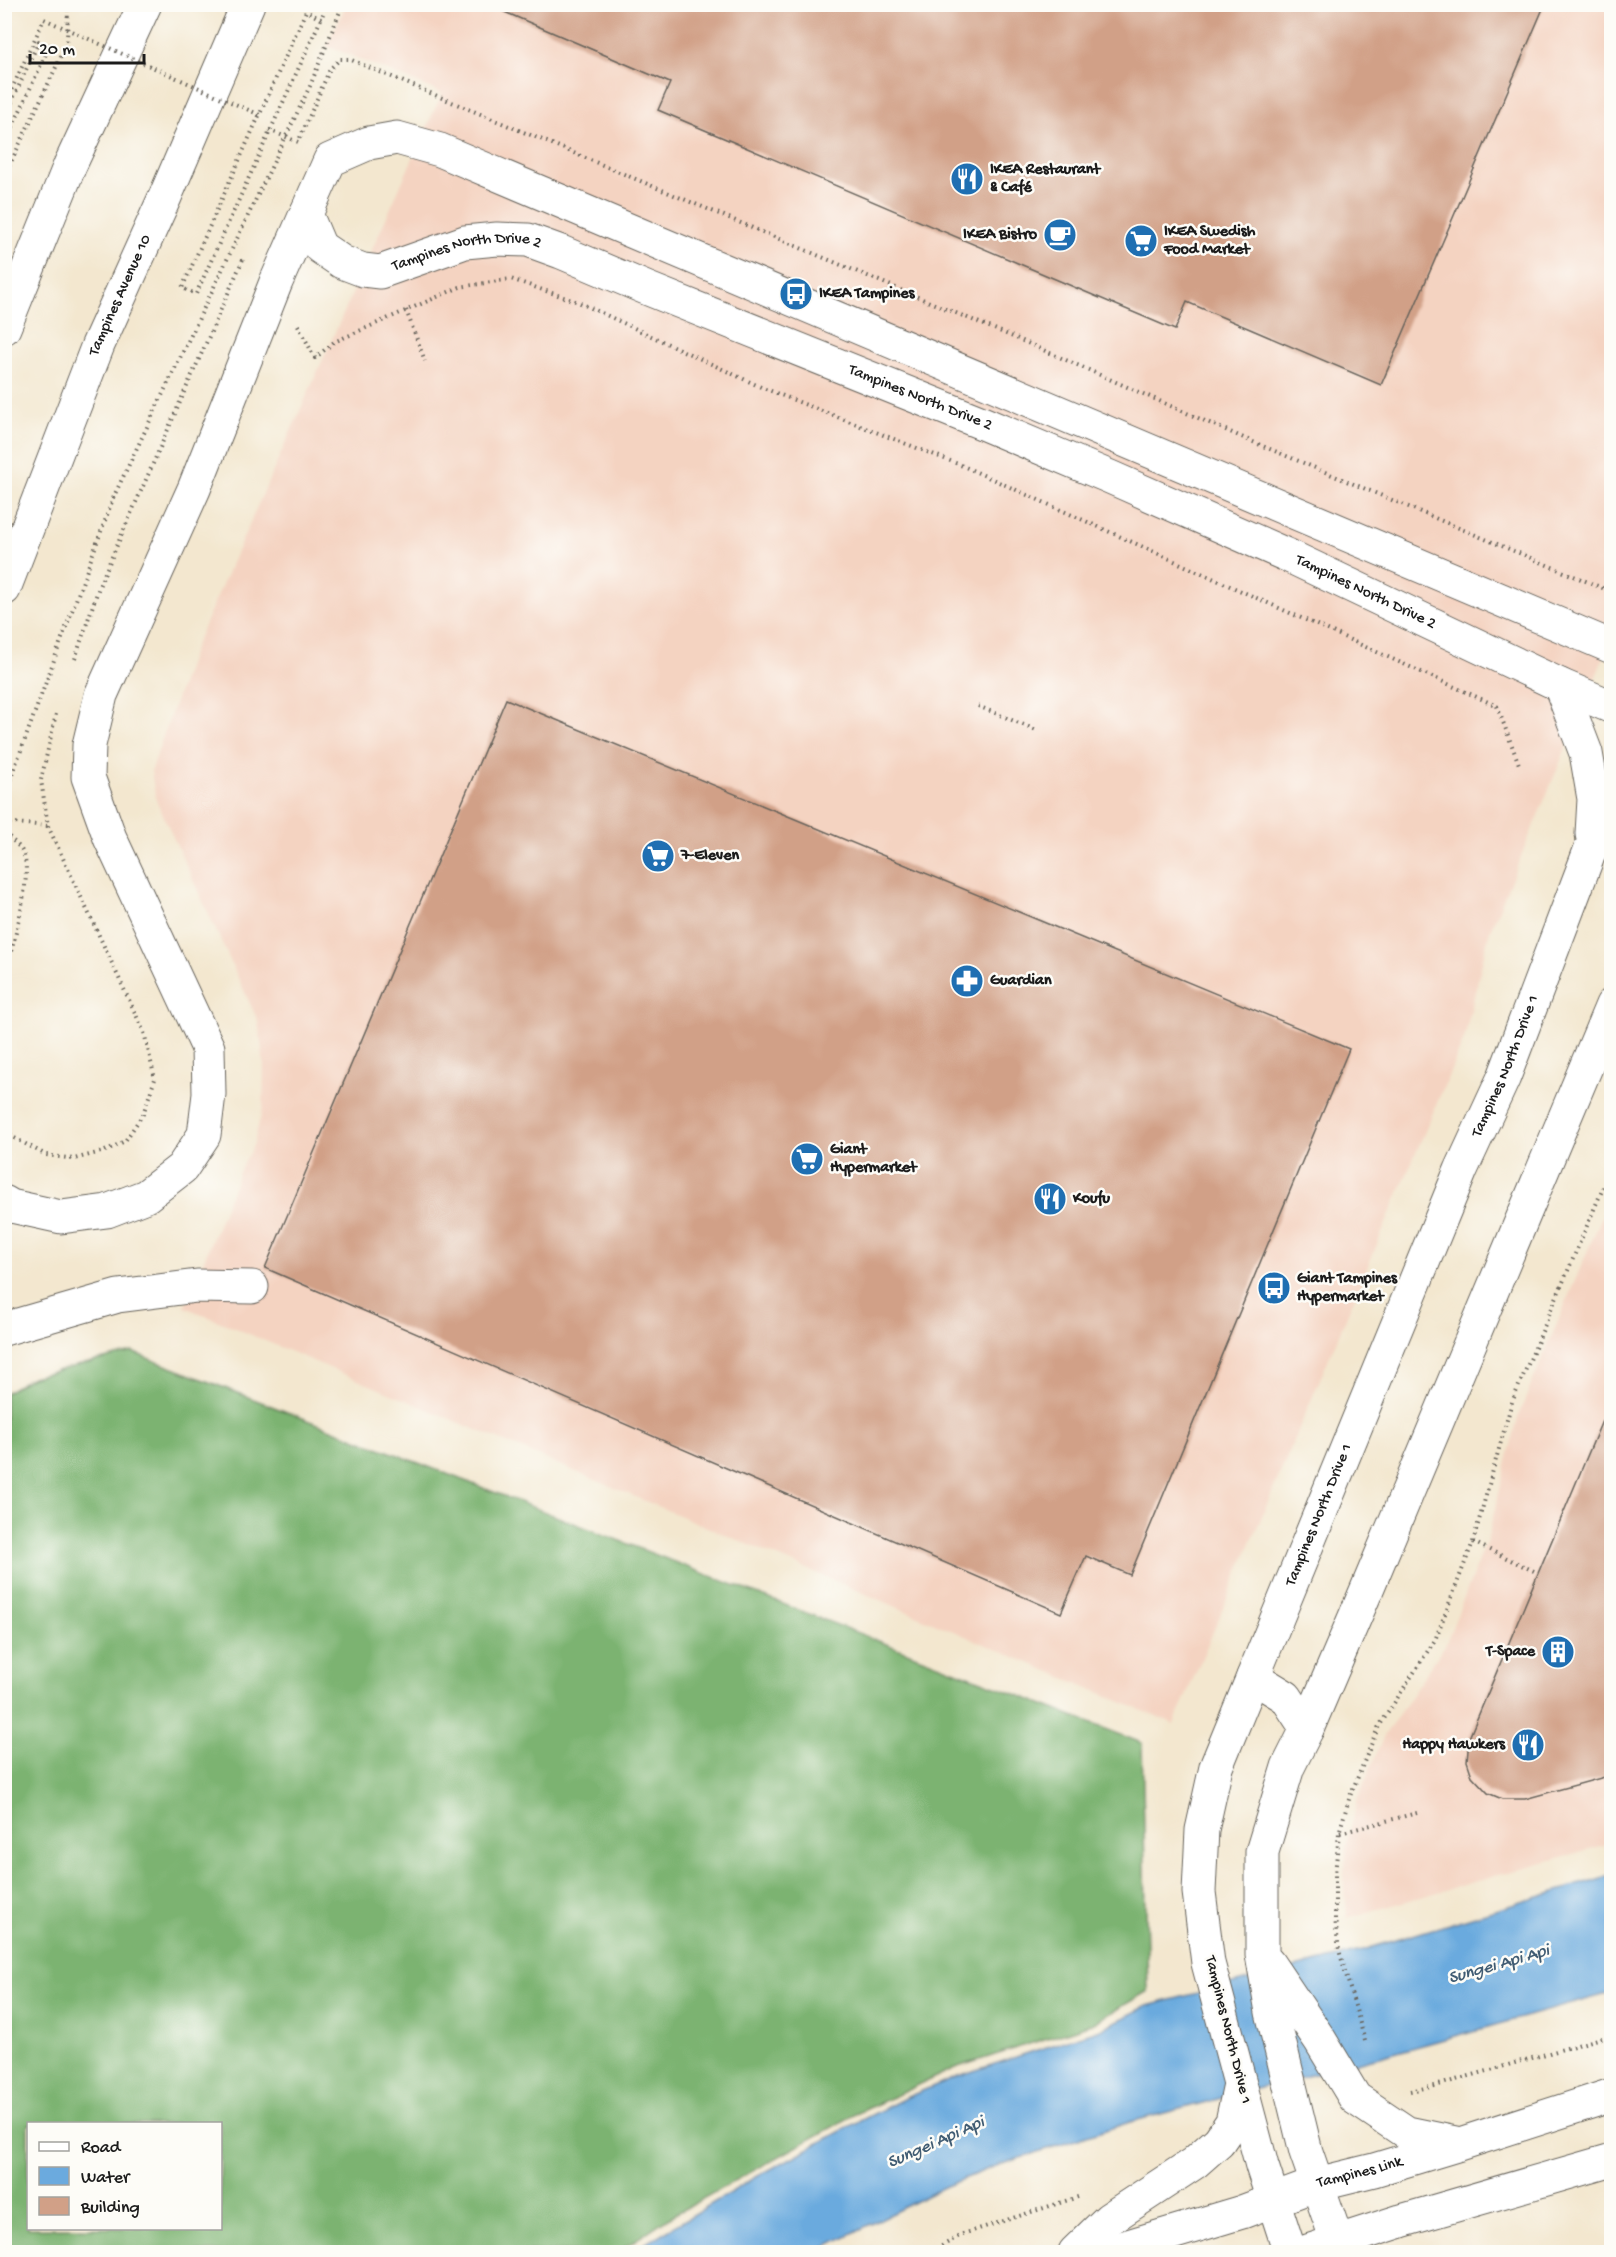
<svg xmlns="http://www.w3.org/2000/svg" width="1616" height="2257" font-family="'Gochi Hand',sans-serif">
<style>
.built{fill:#f4d3c1}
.forest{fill:#7bb371;stroke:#4c6846;stroke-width:1.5;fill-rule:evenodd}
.water{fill:#6baade;stroke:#44637d;stroke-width:1.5}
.building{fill:#d1a087}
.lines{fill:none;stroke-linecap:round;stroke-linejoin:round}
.minor-casing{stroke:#67635b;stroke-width:35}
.major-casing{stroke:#67635b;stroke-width:35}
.path{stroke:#67635b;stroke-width:4;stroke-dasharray:1.5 4.5;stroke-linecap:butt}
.minor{stroke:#fff;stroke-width:33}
.major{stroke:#fff;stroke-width:33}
.path-bridge{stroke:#67635b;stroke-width:4;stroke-dasharray:1.5 4.5;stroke-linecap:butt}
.labels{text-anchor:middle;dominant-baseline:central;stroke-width:5;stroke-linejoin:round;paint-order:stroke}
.poi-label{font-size:16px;font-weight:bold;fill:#1c1c1c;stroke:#fdfcf7;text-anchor:start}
.street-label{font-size:16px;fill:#1c1c1c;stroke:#fdfcf7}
.water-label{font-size:18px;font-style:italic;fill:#405c73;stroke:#fdfcf7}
</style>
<rect width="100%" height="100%" fill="#fdfcf7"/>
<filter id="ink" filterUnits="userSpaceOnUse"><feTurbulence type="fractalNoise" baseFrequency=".0167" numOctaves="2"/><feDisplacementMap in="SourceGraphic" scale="12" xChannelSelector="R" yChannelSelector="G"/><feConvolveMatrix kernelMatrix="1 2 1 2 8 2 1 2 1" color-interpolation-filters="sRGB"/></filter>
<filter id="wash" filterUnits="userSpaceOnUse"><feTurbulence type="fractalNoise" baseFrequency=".008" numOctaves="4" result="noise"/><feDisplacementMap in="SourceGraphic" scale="24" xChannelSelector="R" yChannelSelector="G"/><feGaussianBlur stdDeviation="1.35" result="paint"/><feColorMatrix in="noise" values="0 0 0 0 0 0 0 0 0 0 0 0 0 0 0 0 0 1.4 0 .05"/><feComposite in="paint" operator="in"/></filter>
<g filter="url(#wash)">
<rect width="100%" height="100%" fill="#f3e7cf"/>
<path class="built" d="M346,5H1611V640L1489,933L1464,1039L1174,1724L185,1307L240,1170L253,1146L263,1107L264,1065L258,1021L156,800L151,771L194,648L442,93L327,46Z
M1611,1195V1843L1347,1918L1344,1874L1347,1843L1358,1799L1383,1738L1445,1645L1487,1541L1519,1414Z"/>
<path class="forest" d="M132,1352L1142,1743L1148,1991L1094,2023L955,2068L856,2114L668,2218L618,2252H5V1393L32,1377ZM28,2124H220V2228H28Z"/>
<path class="water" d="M1611,1875V1993L1383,2056L1130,2122L993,2167L944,2187L815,2252H631L758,2176L852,2125L905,2098L958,2076L1101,2029L1147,2006L1353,1953Z"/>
<g id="blocks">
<path class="building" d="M486,4H1545L1381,385L1187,302L1175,330L658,110L670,83Z
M506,699L1349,1049L1130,1575L1086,1556L1061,1613L265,1268Z
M1612,1397V1775L1525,1799H1502L1488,1793L1472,1776L1467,1761L1469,1738Z"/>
</g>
</g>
<g filter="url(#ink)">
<use href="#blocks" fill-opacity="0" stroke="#67635b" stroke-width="1.5"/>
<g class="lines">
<g class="minor-casing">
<g id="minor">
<path id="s1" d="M1612,647L440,150L397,138L369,143L330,160L306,214L320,247L342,262L363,270L380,272L465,242L497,239L528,240L561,252L646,288L982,423L1110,477L1289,556L1560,685L1612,707"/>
<path d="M1560,685L1586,753L1594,799L1592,834"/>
<path d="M4,1329L118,1296L197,1286L252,1287"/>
<path d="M1253,1677L1286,1697L1307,1729"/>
<path d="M1268,1963L1320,2040L1355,2098L1407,2133L1455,2143"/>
<path d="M1075,2252L1109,2219L1194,2163L1219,2141L1232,2122L1240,2085"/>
<path id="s2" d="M1108,2252L1242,2212L1317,2184L1374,2170L1460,2144L1612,2095"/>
<path id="s3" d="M1290,2252L1262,2166L1208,1963L1199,1892L1202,1830L1216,1767L1461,1170L1504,1077L1591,848L1612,802"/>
<path d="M1305,2252L1401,2221L1612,2160"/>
<path d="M1341,2252L1306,2152L1272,2012L1262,1954V1852L1288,1767L1307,1729L1367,1589L1612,1005"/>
</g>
</g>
<g class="major-casing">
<g id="major">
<path d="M4,328L70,165L145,4"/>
<path id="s4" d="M4,589L98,345L165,197L248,4"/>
<path d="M4,1202L11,1206L61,1217L107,1211L146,1196L182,1168L204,1135L209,1094L208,1048L110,838L88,777L89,745L101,695L194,489L276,282L306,214"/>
</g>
</g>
<path class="path" d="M321,19L306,11L182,288L196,294L321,19L327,4
M4,119L39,41L50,45L4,146
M300,138L330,69L340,59H349L1018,339L1246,439L1612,592
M4,177L67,44L68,4
M406,310L425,361
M298,325L315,358L334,342L460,287L511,279L578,302L763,388L963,466L1497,706L1520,767
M75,659L100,584L244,257
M978,706L1036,730
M4,797L114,496L310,86L343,4
M4,822L48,826
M4,826C6,839 18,842 23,853C34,877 11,950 4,978
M4,1124L11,1136L46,1155L74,1159L105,1151L125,1141L143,1114L155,1079L144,1032L48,826L41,780L56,714
M1473,1542L1538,1573
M1340,1833L1417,1813
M1365,2041L1339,1950L1335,1919V1874L1339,1833L1350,1796L1378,1728L1435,1640L1473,1542L1512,1402L1612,1167
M1410,2091L1435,2086L1612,2035
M931,2252L963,2234L1078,2197
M1607,2252L1612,2251"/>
<use href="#minor" class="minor"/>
<use href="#major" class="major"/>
<path class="path-bridge" d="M4,106L44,19L260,115
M269,130L298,142"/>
</g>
</g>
<defs>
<g id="restaurant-disc" transform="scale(1.725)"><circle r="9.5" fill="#1f6fb2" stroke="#fdfcf7"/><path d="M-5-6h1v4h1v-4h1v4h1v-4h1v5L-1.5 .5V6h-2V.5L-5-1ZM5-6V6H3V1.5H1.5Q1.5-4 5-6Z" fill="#fff"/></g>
<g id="cafe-disc" transform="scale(1.725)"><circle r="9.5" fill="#1f6fb2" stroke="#fdfcf7"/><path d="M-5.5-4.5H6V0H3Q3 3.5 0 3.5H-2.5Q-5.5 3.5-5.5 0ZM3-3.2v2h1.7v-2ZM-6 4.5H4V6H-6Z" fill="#fff"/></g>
<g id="supermarket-disc" transform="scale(1.725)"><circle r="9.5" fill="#1f6fb2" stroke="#fdfcf7"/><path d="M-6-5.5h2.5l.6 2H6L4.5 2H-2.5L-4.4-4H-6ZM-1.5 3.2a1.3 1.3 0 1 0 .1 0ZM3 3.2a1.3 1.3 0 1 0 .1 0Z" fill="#fff"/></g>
<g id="bus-disc" transform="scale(1.725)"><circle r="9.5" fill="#1f6fb2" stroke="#fdfcf7"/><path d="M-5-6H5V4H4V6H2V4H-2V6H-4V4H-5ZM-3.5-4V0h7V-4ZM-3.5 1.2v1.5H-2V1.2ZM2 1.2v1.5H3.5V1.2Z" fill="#fff"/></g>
<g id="pharmacy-disc" transform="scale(1.725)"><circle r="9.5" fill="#1f6fb2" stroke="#fdfcf7"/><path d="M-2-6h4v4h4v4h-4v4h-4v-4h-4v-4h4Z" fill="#fff"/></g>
<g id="building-disc" transform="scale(1.725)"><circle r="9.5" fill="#1f6fb2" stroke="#fdfcf7"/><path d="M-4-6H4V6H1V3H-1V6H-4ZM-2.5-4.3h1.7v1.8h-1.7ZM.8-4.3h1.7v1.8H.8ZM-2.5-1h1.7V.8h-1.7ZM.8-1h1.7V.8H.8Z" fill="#fff"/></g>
</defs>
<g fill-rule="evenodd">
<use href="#restaurant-disc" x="967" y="179"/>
<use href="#cafe-disc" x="1060" y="235"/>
<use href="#supermarket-disc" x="1141" y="241"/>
<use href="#bus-disc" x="796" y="294"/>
<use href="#supermarket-disc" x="658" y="856"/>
<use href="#pharmacy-disc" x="967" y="981"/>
<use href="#supermarket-disc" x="807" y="1159"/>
<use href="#restaurant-disc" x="1050" y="1199"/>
<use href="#bus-disc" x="1274" y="1288"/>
<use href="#building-disc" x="1558" y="1652"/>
<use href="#restaurant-disc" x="1528" y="1745"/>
</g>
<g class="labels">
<g class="poi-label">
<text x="990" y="170">IKEA Restaurant<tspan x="990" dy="18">&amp; Café</tspan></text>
<text x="1164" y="232">IKEA Swedish<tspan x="1164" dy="18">Food Market</tspan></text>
<text x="1037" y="235" text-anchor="end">IKEA Bistro</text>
<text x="819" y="294">IKEA Tampines</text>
<text x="681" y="856">7-Eleven</text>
<text x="990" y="981">Guardian</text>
<text x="830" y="1150">Giant<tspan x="830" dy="18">Hypermarket</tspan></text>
<text x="1073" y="1199">Koufu</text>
<text x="1297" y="1279">Giant Tampines<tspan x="1297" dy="18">Hypermarket</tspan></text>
<text x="1535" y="1652" text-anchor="end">T-Space</text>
<text x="1505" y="1745" text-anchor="end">Happy Hawkers</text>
</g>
<g class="street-label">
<text stroke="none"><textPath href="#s1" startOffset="1640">Tampines North Drive 2</textPath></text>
<text stroke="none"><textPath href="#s4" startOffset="316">Tampines Avenue 10</textPath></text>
<text stroke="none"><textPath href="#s1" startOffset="2126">Tampines North Drive 2</textPath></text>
<text stroke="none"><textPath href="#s1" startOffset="2612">Tampines North Drive 2</textPath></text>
<text stroke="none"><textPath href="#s3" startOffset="1257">Tampines North Drive 1</textPath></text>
<text stroke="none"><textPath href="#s3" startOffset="771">Tampines North Drive 1</textPath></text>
<text transform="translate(1227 2030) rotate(76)">Tampines North Drive 1</text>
<text stroke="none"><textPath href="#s2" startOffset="264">Tampines Link</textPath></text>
</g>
<g class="water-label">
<text transform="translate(1499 1965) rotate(-16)">Sungei Api Api</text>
<text transform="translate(936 2143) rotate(-24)">Sungei Api Api</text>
</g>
</g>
<rect width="1616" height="2257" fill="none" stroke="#fdfcf7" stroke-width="24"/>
<rect x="27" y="2122" width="195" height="108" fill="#fdfcf7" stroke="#a3a29f" stroke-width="1.5"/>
<rect x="39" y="2142" width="30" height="9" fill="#ffffff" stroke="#a3a29f" stroke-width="1.5"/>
<text x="81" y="2152" font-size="18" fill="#1c1c1c">Road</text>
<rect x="39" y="2167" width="30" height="18" fill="#6baade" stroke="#a3a29f" stroke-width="1.5"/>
<text x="81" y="2182" font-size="18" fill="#1c1c1c">Water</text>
<rect x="39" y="2197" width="30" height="18" fill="#d1a087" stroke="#a3a29f" stroke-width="1.5"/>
<text x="81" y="2212" font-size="18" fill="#1c1c1c">Building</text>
<path d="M30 54v9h114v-9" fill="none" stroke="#1c1c1c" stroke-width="3"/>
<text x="39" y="54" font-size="18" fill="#1c1c1c" stroke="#fdfcf7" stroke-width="4.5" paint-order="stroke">20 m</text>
</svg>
